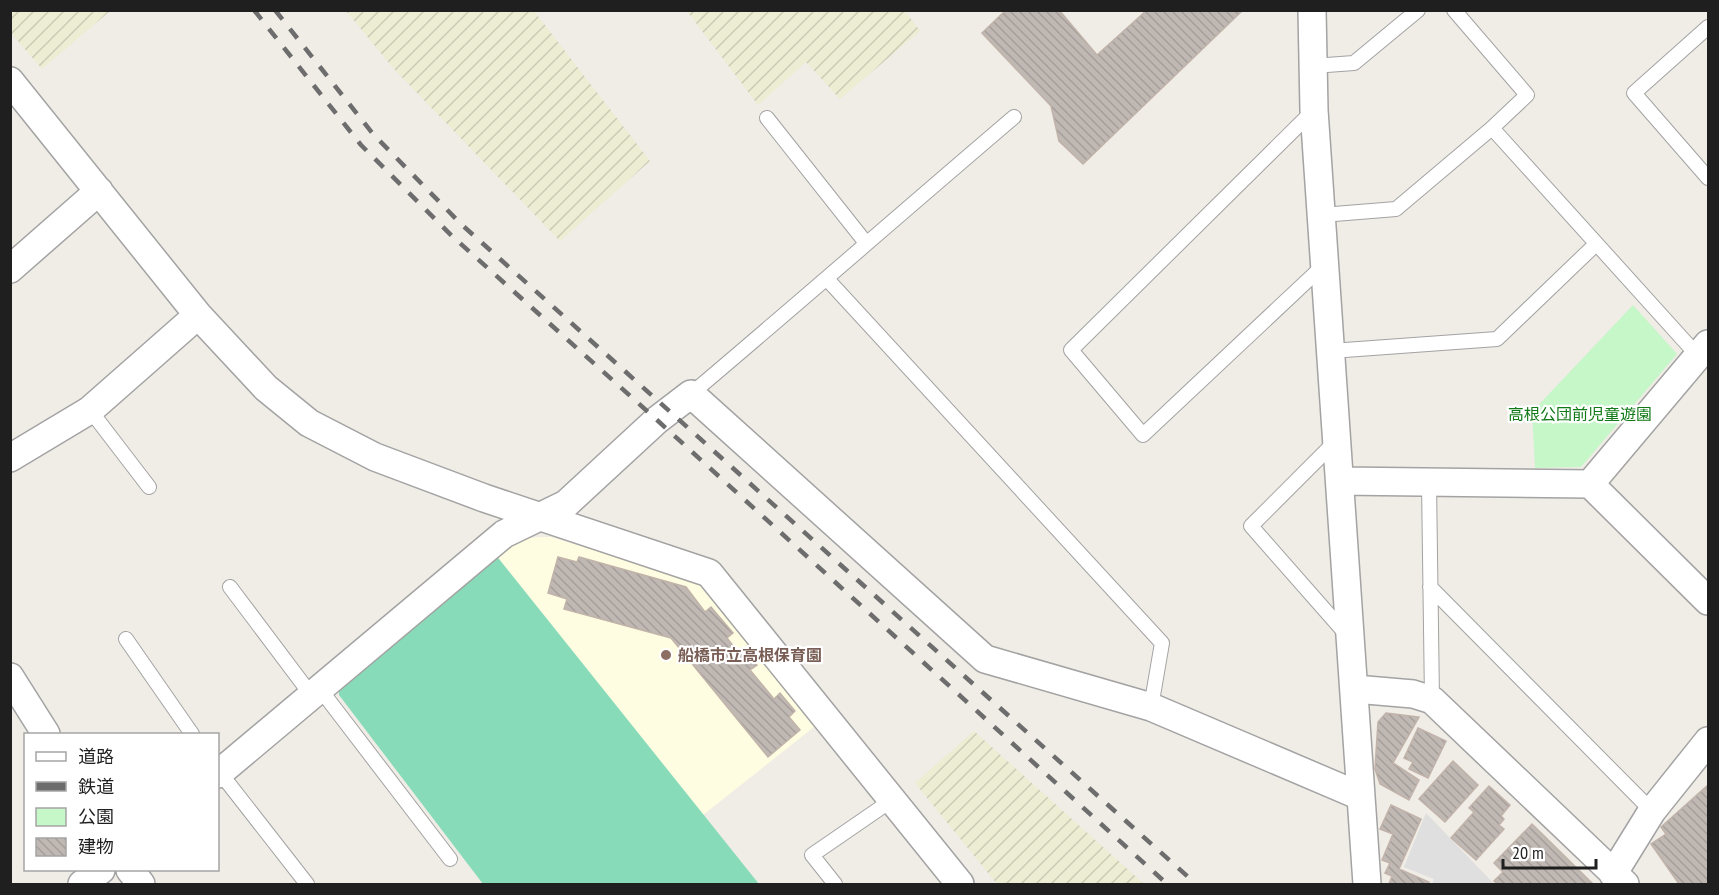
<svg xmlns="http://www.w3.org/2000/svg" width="1719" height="895" font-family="'PT Sans Narrow','Noto Sans JP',sans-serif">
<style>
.education{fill:#fefde1}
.farmland{fill:url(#farmland-furrows)}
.park{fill:#c5f7c8}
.pitch{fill:#88dbb8}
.parking{fill:#dfdfdf}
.building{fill:url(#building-back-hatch);stroke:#c1b3a9;stroke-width:1.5}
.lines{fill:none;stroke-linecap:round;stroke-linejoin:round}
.lane-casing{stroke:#a3a3a3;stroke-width:16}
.street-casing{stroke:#a3a3a3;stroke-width:30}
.lane{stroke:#fff;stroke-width:14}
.street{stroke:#fff;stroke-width:27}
.rail{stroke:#6d6d6d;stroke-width:4.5;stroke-dasharray:12 12;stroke-linecap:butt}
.education-dot{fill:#8d6e63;stroke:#fff;stroke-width:2}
.labels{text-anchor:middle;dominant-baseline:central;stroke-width:4.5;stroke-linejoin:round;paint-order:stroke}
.park-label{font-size:16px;fill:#117a16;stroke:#fff}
.education-label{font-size:16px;font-weight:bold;fill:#785e54;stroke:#fff;text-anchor:start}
</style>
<defs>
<pattern id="farmland-furrows" width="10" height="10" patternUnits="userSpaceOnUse" patternTransform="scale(1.5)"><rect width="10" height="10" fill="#ecedd2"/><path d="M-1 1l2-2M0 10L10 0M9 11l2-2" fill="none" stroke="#cacbb4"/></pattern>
<pattern id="building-back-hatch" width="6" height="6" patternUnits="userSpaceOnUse" patternTransform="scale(1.5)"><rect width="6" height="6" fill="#c0b8b3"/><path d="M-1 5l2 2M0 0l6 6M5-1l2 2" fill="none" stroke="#a59e9a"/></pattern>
</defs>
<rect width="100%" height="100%" fill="#f0ece6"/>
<path class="education" d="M538,537H551L700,583L814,727L703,815L495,554L523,539Z"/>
<path class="farmland" d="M10,11L11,10L110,11L42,69L11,33Z
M346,11H534L650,161L560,241L394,69Z
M687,11H905L920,31L840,99L806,62L758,105Z
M974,731L1144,884H997L915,783Z"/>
<path class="park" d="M1633,305L1677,354L1581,467L1535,468L1532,412Z"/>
<path class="pitch" d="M495,554L759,884H483L339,695L338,683Z"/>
<path class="parking" d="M1426,813L1494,884H1432L1434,879L1404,867Z"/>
<path class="building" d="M1006,10H1059L1097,55L1147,10H1243L1083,164L1059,141L1051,106L982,33Z
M558,557L577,562L579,557L686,587L705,612L711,607L733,633L727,638L738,652L742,648L757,665L750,670L774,699L780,693L795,711L789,717L800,730L768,757L671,638L564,609L567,599L548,593Z
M1386,713L1419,717L1393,763L1419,780L1409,800L1380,784L1375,769L1378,722Z
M1418,728L1446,741L1428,778L1409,769L1413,762L1404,758Z
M1453,761L1478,785L1445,822L1419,799Z
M1708,785V884H1679L1651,844L1666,834L1661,827Z
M1489,786L1510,805L1501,816L1504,819L1499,825L1504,829L1476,860L1451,838L1474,812L1469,808Z
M1391,805L1421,819L1399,869L1429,882L1428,884H1389L1392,876L1385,873L1390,863L1382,860L1393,834L1380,829Z
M1532,824L1593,884H1498L1494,881L1503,872L1494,863Z"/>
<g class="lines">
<g class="lane-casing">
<path id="lane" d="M1708,27L1634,93L1708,178
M1313,66L1354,63L1418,10
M1314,110L1071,350L1143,435L1324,265
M767,118L866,243
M1492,128L1698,356
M1322,215L1396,209L1492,128L1527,95L1454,10
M827,279L1162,643L1151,707
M1331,351L1497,339L1596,244
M691,394C800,302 906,209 1014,117
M90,410L149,487
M1335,442L1251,526L1346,634
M1429,482L1432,700
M230,587L312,696
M1430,587L1652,811
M126,639L192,734
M320,689L450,859
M218,770L307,884
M835,884L812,855L892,800"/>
</g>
<g class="street-casing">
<path id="street" d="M1312,10L1314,110L1367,884
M10,81L198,315L266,388L309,423L375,457L484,498L709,573L960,884
M10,269L99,191
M10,458L90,410L198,315
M1340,481L1590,484L1708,344
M1590,484L1708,601
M10,677L46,734
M1355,689L1413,694L1432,700L1625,884
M218,774L504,534L566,504L657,420L691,394L985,659L1151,707L1360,796
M130,870L141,884
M1613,874L1652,811L1708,741
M82,884L101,870"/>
</g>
<use href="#lane" class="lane"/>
<use href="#street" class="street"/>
<path class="rail" d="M254,10L361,145L452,236L657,420L1167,884
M275,10L373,134L461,224L1196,884"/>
</g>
<circle class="education-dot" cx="666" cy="655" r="6"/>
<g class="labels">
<g class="park-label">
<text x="1580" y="414">高根公団前児童遊園</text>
</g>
<g class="education-label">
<text x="678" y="655">船橋市立高根保育園</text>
</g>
</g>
<rect width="1719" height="895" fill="none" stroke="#1f1f1f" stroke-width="24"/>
<rect x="24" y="733" width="195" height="138" fill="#ffffff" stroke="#a5a5a5" stroke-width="1.5"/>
<rect x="36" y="752" width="30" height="9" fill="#ffffff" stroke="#a5a5a5" stroke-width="1.5"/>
<text x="78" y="763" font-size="18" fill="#1f1f1f">道路</text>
<rect x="36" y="782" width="30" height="9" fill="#6d6d6d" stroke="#a5a5a5" stroke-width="1.5"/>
<text x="78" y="793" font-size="18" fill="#1f1f1f">鉄道</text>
<rect x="36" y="808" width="30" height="18" fill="#c5f7c8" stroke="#a5a5a5" stroke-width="1.5"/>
<text x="78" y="823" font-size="18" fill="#1f1f1f">公園</text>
<rect x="36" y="838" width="30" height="18" fill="url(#building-back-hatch)" stroke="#a5a5a5" stroke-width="1.5"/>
<text x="78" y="853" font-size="18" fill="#1f1f1f">建物</text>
<path d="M1503 859v9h93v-9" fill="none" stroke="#1f1f1f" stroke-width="3"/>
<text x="1512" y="859" font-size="18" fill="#1f1f1f" stroke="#ffffff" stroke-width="4.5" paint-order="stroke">20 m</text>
</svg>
